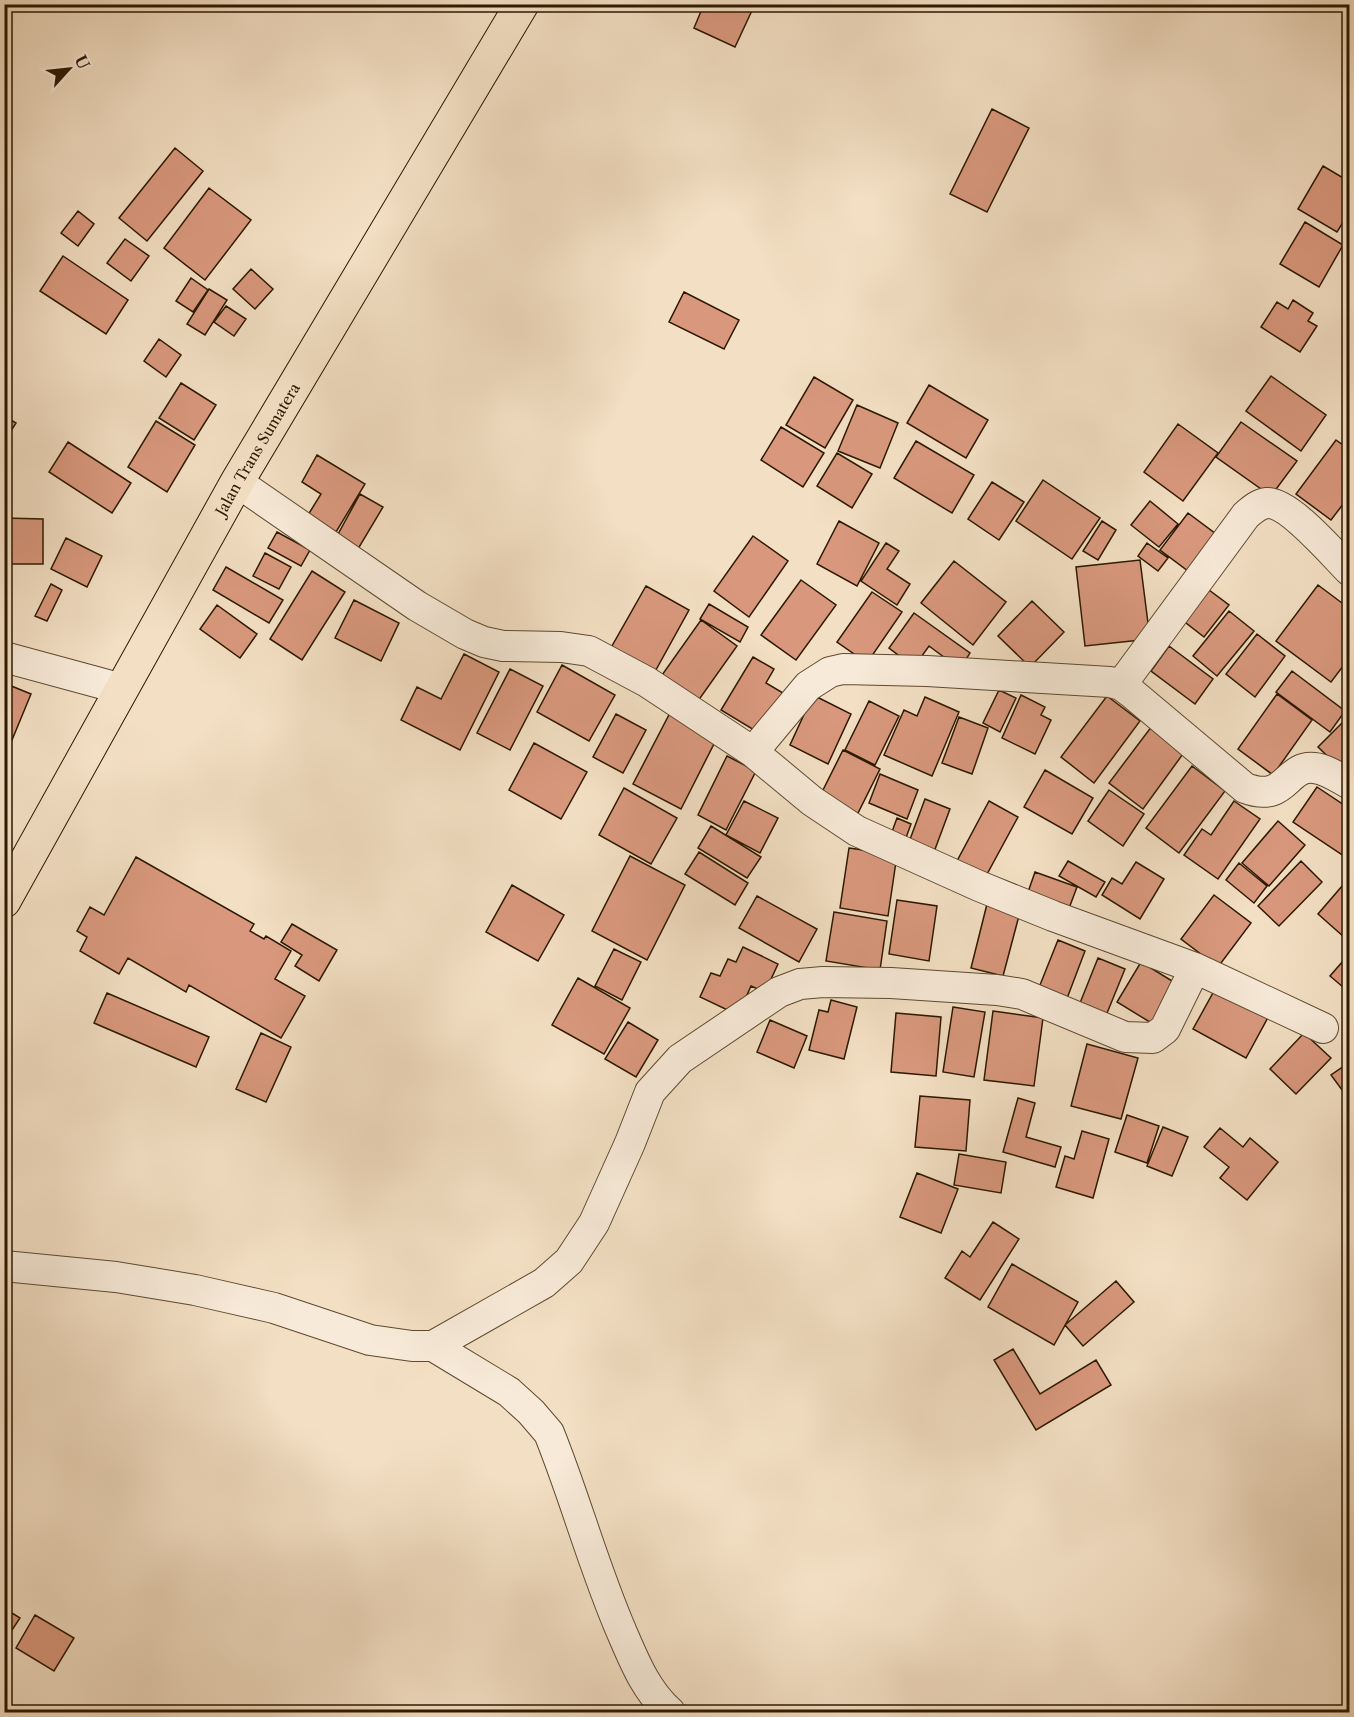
<svg xmlns="http://www.w3.org/2000/svg" width="1354" height="1717" font-family="'Libre Caslon Text',serif">
<style>
.building{fill:#d9987d;stroke:#2c1900;stroke-width:1.5}
.lines{fill:none;stroke-linecap:round;stroke-linejoin:round}
.street-casing{stroke:#5e4a31;stroke-width:32}
.highway-casing{stroke:#2c1900;stroke-width:35}
.street{stroke:#f7ead8;stroke-width:30}
.highway{stroke:#f3dfc3;stroke-width:33}
.labels{text-anchor:middle;dominant-baseline:central;stroke-width:5;stroke-linejoin:round;paint-order:stroke}
.street-label{font-size:15px;fill:#2c1900;stroke:#f7ead8}
</style>
<rect width="100%" height="100%" fill="#f3dfc3"/>
<filter id="stains"><feTurbulence type="fractalNoise" baseFrequency=".00333" numOctaves="4"/><feColorMatrix values="0 0 0 0 .2 0 0 0 0 .09 0 0 0 0 .02 0 0 0 .5 -.17"/></filter>
<radialGradient id="worn" r=".72"><stop offset=".6" stop-color="#630" stop-opacity="0"/><stop offset="1" stop-color="#630" stop-opacity=".3"/></radialGradient>
<path class="building" d="M704,4H755L735,47L694,28Z
M992,109L1029,128L987,212L950,194Z
M175,148L203,171L147,241L119,218Z
M1323,166L1350,182V211L1337,232L1298,209Z
M209,188L251,220L205,280L164,248Z
M78,211L94,224L78,246L61,233Z
M1305,222L1343,245L1319,287L1280,264Z
M125,239L149,256L131,281L107,263Z
M63,256L128,300L106,334L40,291Z
M251,269L273,289L255,309L233,289Z
M191,278L208,290L193,312L176,301Z
M209,289L227,300L205,335L187,324Z
M684,292L739,320L724,349L669,322Z
M1293,300L1313,313L1308,321L1317,326L1300,352L1261,327L1277,302L1288,309Z
M226,306L246,319L234,336L214,322Z
M159,339L181,355L166,377L144,361Z
M1271,376L1326,415L1301,451L1246,411Z
M814,377L853,400L825,448L786,425Z
M181,383L216,405L194,440L159,418Z
M929,385L988,420L966,458L907,423Z
M857,405L898,423L880,468L838,451Z
M4,416L16,423L4,442Z
M156,421L195,445L167,492L128,467Z
M1241,422L1297,461L1271,496L1216,457Z
M1178,424L1218,453L1183,501L1144,472Z
M781,427L824,453L803,487L761,460Z
M1336,440L1350,450V495L1331,520L1296,494Z
M916,441L974,475L952,513L894,478Z
M68,442L131,483L112,513L49,472Z
M837,453L872,474L852,508L817,486Z
M317,455L365,484L336,532L308,515L321,494L302,482Z
M1043,480L1100,518L1072,559L1016,521Z
M992,482L1024,502L999,540L968,519Z
M360,494L383,507L358,549L337,536Z
M1150,501L1178,524L1159,547L1131,525Z
M1188,513L1220,537L1192,574L1160,550Z
M4,518L43,519V564H4Z
M839,521L879,543L857,586L817,564Z
M1102,521L1116,530L1098,560L1083,551Z
M1350,524V540L1342,532Z
M277,532L310,550L301,566L268,548Z
M753,536L788,561L749,617L714,591Z
M66,538L102,556L87,587L51,569Z
M886,543L899,551L887,569L910,584L897,605L861,581Z
M1147,543L1168,558L1158,571L1138,556Z
M265,553L291,567L279,589L253,576Z
M1140,560L1150,639L1085,646L1076,567Z
M954,561L1006,602L973,645L921,603Z
M226,567L283,600L269,623L213,590Z
M312,571L345,592L302,660L270,639Z
M801,580L836,605L796,660L761,635Z
M51,584L62,590L47,621L35,616Z
M1318,585L1350,609V657L1331,682L1276,641Z
M646,586L689,610L652,677L608,653Z
M1205,587L1229,605L1204,637L1181,619Z
M872,592L902,612L867,663L837,642Z
M354,600L399,623L381,661L335,638Z
M1032,601L1064,632L1030,667L998,636Z
M709,604L748,627L740,642L700,619Z
M217,605L257,634L240,658L200,629Z
M1229,611L1254,631L1217,676L1193,656Z
M914,613L970,653L960,669L929,646L914,667L889,648Z
M701,620L737,646L698,701L662,675Z
M1257,634L1285,656L1255,697L1226,674Z
M1169,646L1213,679L1195,704L1151,671Z
M464,654L499,672L460,750L401,720L417,687L441,699Z
M753,657L774,669L766,683L783,693L759,733L721,710Z
M562,665L615,695L589,741L537,712Z
M510,669L543,686L510,750L477,733Z
M1292,671L1345,711L1330,732L1276,692Z
M4,683L31,694L5,757L4,756Z
M999,690L1016,698L1000,732L983,723Z
M1277,694L1312,720L1273,775L1238,749Z
M813,695L851,714L828,764L790,745Z
M1021,695L1045,707L1041,715L1051,720L1035,754L1002,738Z
M1107,696L1140,721L1094,783L1061,757Z
M925,697L959,712L932,776L884,755L904,710L917,716Z
M869,701L899,716L875,765L845,750Z
M672,709L719,734L681,809L633,784Z
M616,714L646,730L623,773L593,757Z
M1350,715V778L1318,747Z
M959,717L988,728L972,774L942,763Z
M1155,722L1188,747L1143,809L1109,783Z
M534,743L587,772L561,819L509,790Z
M843,750L880,769L854,821L817,802Z
M727,756L756,771L726,830L698,815Z
M1192,766L1225,791L1179,853L1146,828Z
M1045,770L1093,798L1072,834L1024,807Z
M880,774L918,790L907,819L869,803Z
M1317,787L1350,809V860L1293,822Z
M624,788L677,818L651,864L599,835Z
M1109,790L1144,814L1123,846L1088,821Z
M925,799L950,809L934,852L909,842Z
M744,801L778,818L760,853L726,835Z
M989,801L1018,817L986,876L957,861Z
M1234,801L1260,819L1218,879L1184,855L1202,829L1211,835Z
M897,818L911,824L903,846L889,840Z
M1278,821L1305,845L1269,886L1242,863Z
M711,826L761,857L747,878L698,848Z
M849,848L897,855L888,916L840,908Z
M699,852L748,883L735,905L685,874Z
M630,856L685,885L647,960L592,931Z
M136,857L254,924L250,931L264,939L266,936L291,951L275,979L305,996L281,1038L189,985L186,992L128,958L119,974L80,951L87,937L77,931L90,907L104,915Z
M1068,861L1105,882L1096,897L1059,876Z
M1301,861L1322,882L1279,926L1258,906Z
M1136,862L1164,879L1140,919L1102,895L1112,878L1122,884Z
M1239,863L1267,886L1254,903L1226,880Z
M1035,872L1077,887L1068,911L1027,895Z
M1349,878L1350,931L1344,937L1318,914Z
M512,885L564,915L538,961L486,932Z
M1214,895L1251,923L1218,967L1181,939Z
M757,896L817,929L799,962L739,928Z
M897,900L937,906L929,961L889,954Z
M987,904L1020,912L1003,976L971,968Z
M834,912L887,921L880,970L826,961Z
M292,924L337,950L319,981L295,966L302,955L281,942Z
M1058,940L1085,951L1066,1001L1038,990Z
M743,947L778,964L765,992L751,986L738,1015L700,997L711,973L720,976L728,959L736,962Z
M614,949L641,962L622,1000L595,986Z
M1350,953V993L1330,976Z
M1098,958L1125,969L1105,1018L1078,1008Z
M1141,962L1182,987L1158,1027L1117,1002Z
M578,978L630,1008L604,1054L552,1025Z
M1219,982L1271,1012L1246,1058L1193,1029Z
M107,993L209,1037L196,1067L94,1023Z
M831,1000L857,1007L844,1059L809,1050L819,1010L828,1012Z
M953,1007L985,1012L974,1077L943,1072Z
M993,1011L1043,1018L1034,1086L984,1080Z
M896,1013L941,1017L936,1076L891,1072Z
M770,1020L807,1036L794,1068L757,1052Z
M628,1022L658,1040L636,1077L605,1059Z
M261,1033L291,1047L266,1102L236,1089Z
M1304,1033L1331,1058L1296,1094L1270,1069Z
M1087,1044L1138,1058L1121,1119L1071,1106Z
M1350,1062V1097L1348,1098L1331,1075Z
M920,1096L970,1100L966,1151L915,1147Z
M1018,1098L1035,1103L1026,1137L1061,1147L1055,1167L1003,1152Z
M1127,1115L1159,1126L1147,1163L1115,1152Z
M1163,1127L1188,1137L1172,1176L1147,1166Z
M1220,1128L1243,1147L1250,1138L1278,1162L1247,1200L1220,1178L1229,1167L1204,1147Z
M1082,1131L1109,1139L1093,1198L1056,1187L1065,1156L1074,1159Z
M959,1154L1006,1162L1001,1193L954,1185Z
M917,1173L958,1189L941,1233L900,1217Z
M993,1222L1019,1239L980,1300L945,1278L962,1251L970,1257Z
M1012,1264L1078,1302L1054,1345L988,1307Z
M1116,1281L1134,1302L1083,1346L1065,1325Z
M1013,1349L1040,1394L1096,1360L1111,1385L1036,1430L994,1360Z
M4,1608L20,1618L4,1642Z
M35,1615L74,1638L54,1671L16,1648Z"/>
<g class="lines">
<g class="street-casing">
<path id="street" d="M237,482L417,606L465,634L484,642L503,646L561,647L589,651L647,682L753,752L812,801L857,831L979,886L1053,916L1195,968L1323,1028
M4,657L122,689
M1121,685L1246,515C1252,510 1258,504 1267,503C1289,502 1333,554 1350,571
M753,752L808,686L830,672L843,669L927,671L1110,682L1121,685L1133,694L1245,788C1287,804 1285,765 1314,768C1326,769 1339,778 1350,784
M4,1266L116,1277L195,1290L274,1308L370,1340L412,1346H433L509,1392L531,1412L549,1433C576,1500 594,1569 623,1635C635,1663 647,1692 670,1712
M433,1346L544,1283L569,1261L594,1223L630,1143L650,1092L680,1059L779,992L800,984L823,982L891,983L997,990L1022,994L1125,1037L1153,1038L1165,1029L1195,968"/>
</g>
<g class="highway-casing">
<g id="highway">
<path id="s1" d="M4,901L237,482L522,4"/>
</g>
</g>
<use href="#street" class="street"/>
<use href="#highway" class="highway"/>
</g>
<g class="labels">
<g class="street-label">
<text stroke="none"><textPath href="#s1" startOffset="518">Jalan Trans Sumatera</textPath></text>
</g>
</g>
<rect width="1354" height="1717" fill="none" stroke="#f3dfc3" stroke-width="24"/>
<rect x="6" y="6" width="1342" height="1705" fill="none" stroke="#2c1900" stroke-width="3"/>
<rect x="12" y="12" width="1330" height="1693" fill="none" stroke="#2c1900" stroke-width="1.5"/>
<g transform="translate(69 69) rotate(63)" stroke="#f7ead8" stroke-width="4.5" paint-order="stroke">
<path d="M0-4.5L10 22L0 15L-10 22Z" fill="#2c1900"/>
<text y="-9" font-size="16" font-weight="bold" text-anchor="middle" fill="#2c1900">U</text>
</g>
<rect width="100%" height="100%" filter="url(#stains)"/>
<rect width="100%" height="100%" fill="url(#worn)"/>
</svg>
